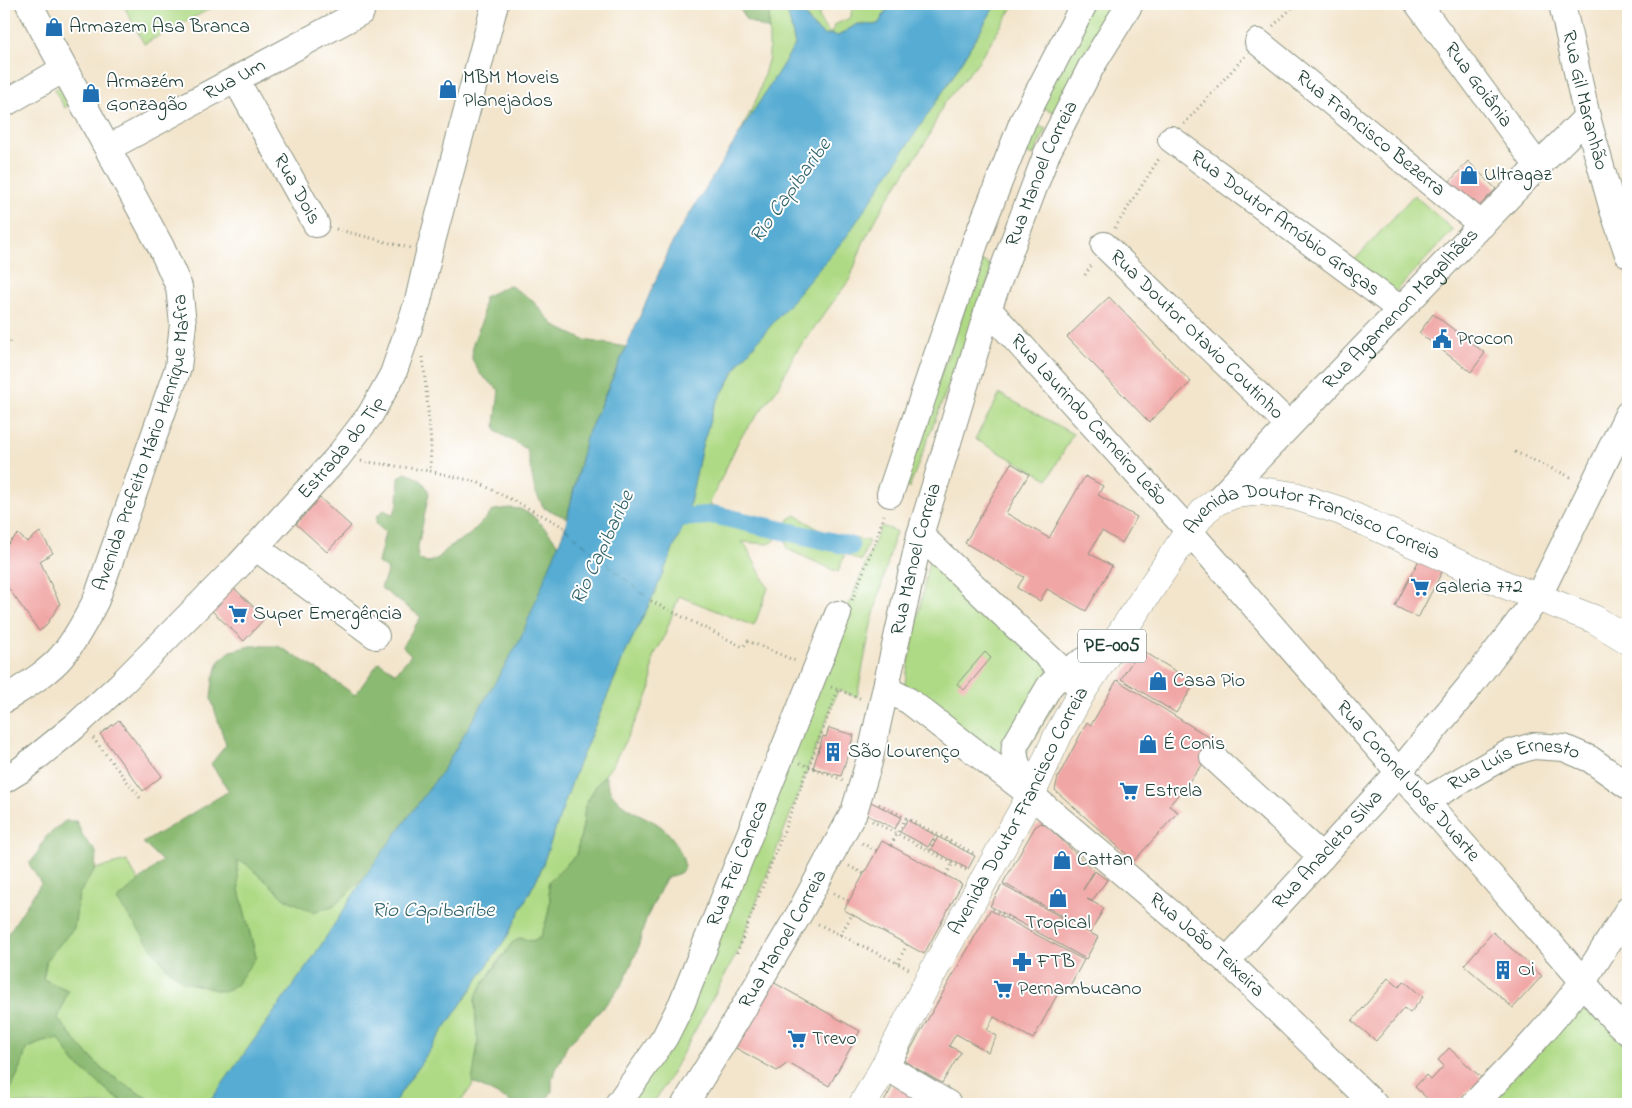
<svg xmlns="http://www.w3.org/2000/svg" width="1632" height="1108" font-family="'Indie Flower',sans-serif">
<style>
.green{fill:#afda85;stroke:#678c5c}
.forest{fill:#8bba72;stroke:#557c53}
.water{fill:#56acd3;stroke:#3a7484}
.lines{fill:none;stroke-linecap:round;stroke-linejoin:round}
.canal{stroke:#56acd3;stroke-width:19}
.ferry{stroke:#32646c;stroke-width:1;stroke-dasharray:6 5;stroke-linecap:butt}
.building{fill:#f0a6a4}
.minor-casing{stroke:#899180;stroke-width:28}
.major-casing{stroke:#899180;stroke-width:29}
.path{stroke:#899180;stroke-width:3;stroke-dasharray:1 4;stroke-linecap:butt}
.minor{stroke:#fff;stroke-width:26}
.major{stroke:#fff;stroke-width:28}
.labels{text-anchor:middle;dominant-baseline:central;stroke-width:4;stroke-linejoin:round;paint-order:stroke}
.shield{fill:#fff;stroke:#627771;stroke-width:1}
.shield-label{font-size:19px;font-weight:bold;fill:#1f3d34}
.poi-label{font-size:20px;fill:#1f3d34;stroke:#fff;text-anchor:start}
.street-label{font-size:20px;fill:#1f3d34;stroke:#fff}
.water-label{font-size:21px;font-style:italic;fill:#32646c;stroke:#fff}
</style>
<rect width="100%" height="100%" fill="#fff"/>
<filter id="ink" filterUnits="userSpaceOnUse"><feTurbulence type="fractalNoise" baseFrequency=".02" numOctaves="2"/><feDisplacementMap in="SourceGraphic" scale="10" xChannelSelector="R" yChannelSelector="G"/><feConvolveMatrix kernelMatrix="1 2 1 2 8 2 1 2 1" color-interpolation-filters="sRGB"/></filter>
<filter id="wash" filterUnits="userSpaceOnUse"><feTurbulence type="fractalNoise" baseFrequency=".0096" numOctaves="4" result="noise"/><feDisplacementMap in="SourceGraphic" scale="20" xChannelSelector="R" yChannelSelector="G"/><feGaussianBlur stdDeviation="1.12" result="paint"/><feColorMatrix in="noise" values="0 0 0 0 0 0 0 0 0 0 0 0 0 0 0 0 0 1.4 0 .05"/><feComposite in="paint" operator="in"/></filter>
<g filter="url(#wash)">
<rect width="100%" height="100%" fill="#f3e5cc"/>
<path class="green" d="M133,4H219L144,44L125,8Z
M769,4H786L795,45L739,135L758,96L769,57Z
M799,4H819C818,18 820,23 830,34L836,24L846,20L851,17L852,4H890L879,23L875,25L857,24L838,36L830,34L825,36C813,27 806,18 799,4Z
M996,4H1015L978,62L943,105L927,140L885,203L863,243L850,279L794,355L777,389L740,438L709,505L729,509L771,523L781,530L776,539L769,544L742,542L746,546L768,588L754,626L679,596L663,640L653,657L651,687L643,707L612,766L596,786L585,806L583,826L576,855L549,881C547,888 550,894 550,901C549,913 545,927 540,938L532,941L520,938L500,958L479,990L475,999L476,1025L478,1043L477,1058L472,1086L459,1104H393L508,935L540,872L577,768L627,649L651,601L687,517L702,446L714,407L740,362L950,81Z
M1089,4H1114L1054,112L1035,105Z
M64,84L74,101L65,108L54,90Z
M1027,121L1046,129L1033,156L1016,148Z
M1414,195L1453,230L1388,300L1350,265Z
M982,261L987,263L992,269L984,293L909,488L902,482Z
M1000,394L1073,434L1048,479L975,439Z
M796,515L816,528L833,535L869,541L861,561L845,554L838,572L787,549L785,531L789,519Z
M881,526L896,531L871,625L857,697L838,690L737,953L668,1080L653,1104H620L673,1032Z
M932,546L1069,677L1011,780L902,697Z
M236,860L245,862L286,899L333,907L358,883L368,879L220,1104H162L153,1102L104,1071L81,1047L57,1019L43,979L47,959L74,928L79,894L95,869L127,861L139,882L118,900L256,957L239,890Z
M1583,992L1628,1040V1104H1482Z
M60,1039L75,1063L114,1096L128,1104H4V1091L10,1089L21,1067L26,1049L42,1042Z"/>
<path class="forest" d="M739,4H769V30L746,20L739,7Z
M509,285L531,299L555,326L584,340L626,347L586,438L567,518L544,508L535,491L527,449L497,432L495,425L499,390L481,375L472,359L473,343L482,320L484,297Z
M405,473C418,477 424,480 429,493L417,551L419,559L427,563L438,558L449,547L469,535L494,510L510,508L520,509L532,515L546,529L560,547L509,676L388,855L333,907L313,912L286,899L245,863L237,861L239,890L256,957L236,985L224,992L184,982L165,966L117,900L162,861L143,843L229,791L211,764L226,745L211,699L213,679L220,660L231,651L250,646H278L322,672L355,695L379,662L396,673L411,655L402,646L421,617L381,588L388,570L378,563L385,532L376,524L377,516L384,510L393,515L398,504L399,478Z
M605,775C607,782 609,791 614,796C625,810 641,814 656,823C672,833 681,849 685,867L680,873L666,878L646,919L637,951L623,983L608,1002L567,1046L552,1078V1091L544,1104H515L472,1082L478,1043L476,1025L475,999L479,990L512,943L520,938L532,941L540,938C545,927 549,913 550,901C550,894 547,887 549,881L576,855L583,826L585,806L596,786Z
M65,821H76L84,838L96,852L95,869L79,894L74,928L47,959L43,979L68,990L58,1019L81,1047L104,1071L153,1102L162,1104H128L114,1096L75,1063L59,1039L42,1042L26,1049L21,1067L10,1089L4,1091V940L41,883L29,864L35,857L46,837Z"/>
<path class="water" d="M786,4H799L810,24L825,36L830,34L838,36L857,24L875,25L879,23L890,4H996L950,81L847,236L740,362L714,407L702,446L687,517L651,601L627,649L577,768L540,872L508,935L393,1104H208L310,962L370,869L443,770L520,640L565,528L586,438L674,239L795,45Z"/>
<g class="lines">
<path class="canal" d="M662,513L687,517L715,515L850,546"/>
<path class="ferry" d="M565,528L651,601"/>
</g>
<g id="blocks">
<path class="building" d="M1468,161L1496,189L1475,210L1443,189Z
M1109,297L1191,382L1149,422L1067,337Z
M1433,314L1485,353L1471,372L1419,333Z
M1011,463L1029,474L1006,513L1049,538L1085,476L1103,486L1098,495L1137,517L1122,543L1102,531L1089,553L1112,566L1086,611L1047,589L1040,601L1017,588L1024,577L965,543Z
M320,498L351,526L327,552L296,524Z
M40,532L53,553L40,561L60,604L45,627L39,631L4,582V548L18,534L27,542Z
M1421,556L1444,568L1418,618L1395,606Z
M233,587L265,618L244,641L211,610Z
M1140,649L1195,683L1176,713L1121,679Z
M985,652L991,658L964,690L957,684Z
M1117,680L1217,742L1204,763L1169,806L1178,812L1134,861L1055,790L1058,777L1087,722L1091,725Z
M119,720L162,776L143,791L100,734Z
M829,728L854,735L841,776L813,768L823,736L826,737Z
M865,799L901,817L895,829L859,811Z
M907,820L935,835L928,847L900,832Z
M1041,823L1046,825L1094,871L1083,890L1095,871L1107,880L1092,901L1087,899L1104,908L1091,932L1003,883L1035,827Z
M938,837L975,856L968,869L931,849Z
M882,841L962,884L924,954L844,910Z
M1002,885L1098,937L1086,959L990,906Z
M990,910L1084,960L1067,991L1061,988L1033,1039L994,1017L987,1030L997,1036L988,1052L956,1034L949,1046L961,1052L942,1083L904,1061Z
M1493,932L1542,976L1513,1008L1464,965Z
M1388,978L1399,987L1404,981L1423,997L1410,1013L1404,1008L1376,1041L1352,1021Z
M771,981L860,1031L829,1086L788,1063L777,1071L734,1047Z
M1449,1048L1487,1083L1479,1092L1473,1086L1455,1104H1433L1415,1087L1426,1075L1431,1080L1444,1066L1438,1060Z
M893,1085L927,1104H883Z"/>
</g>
</g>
<g filter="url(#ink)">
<use href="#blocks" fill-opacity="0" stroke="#899180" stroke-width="1"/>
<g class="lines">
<g class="minor-casing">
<g id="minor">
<path id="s1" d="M1418,4L1538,166"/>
<path id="s2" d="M1562,4L1587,117L1613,210L1628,254"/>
<path id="s3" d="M1258,42L1482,225"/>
<path id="s4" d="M236,80L316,224"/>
<path d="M4,104L64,69"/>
<path id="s5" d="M1171,139L1400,309"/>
<path id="s6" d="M108,148L361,12"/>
<path id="s7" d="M1104,245L1289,425"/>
<path id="s8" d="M988,309L1189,531L1399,772L1425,801L1583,981C1596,1000 1610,1017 1628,1032"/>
<path d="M890,494L975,243L1023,121L1084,4"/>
<path id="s9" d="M1217,501L1538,166L1587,117"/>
<path d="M920,535L1083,690"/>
<path d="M255,547L376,636"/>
<path id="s10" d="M886,689L909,701L1031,795L1227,961L1374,1104"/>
<path id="s11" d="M4,700C22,688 48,673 62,656C76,639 86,620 96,600L178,368L183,324L179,287L161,247L29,4"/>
<path d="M1213,757L1322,857"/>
<path id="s12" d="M4,780L22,769L74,727L122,683L239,565L337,458L370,415L393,374L418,301L429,253L495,4"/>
<path d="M1030,792C1023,778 1012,761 1015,745L1049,687C1065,668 1090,658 1112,647"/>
<path id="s13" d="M1425,801L1507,754L1533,746L1564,748L1590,759L1628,786"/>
<path id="s14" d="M1227,961L1399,772L1469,687L1538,597L1628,414"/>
<path d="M885,1066L948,1104"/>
<path id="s15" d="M618,1104L665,1037L682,1003L838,614"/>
<path id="s16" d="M685,1104L724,1041L799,914L854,812L869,762L920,535L988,309L1047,153L1091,67L1130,4"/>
<path d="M1474,1104C1512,1065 1551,1026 1583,981C1599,958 1613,934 1628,910"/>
</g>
</g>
<g class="major-casing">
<g id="major">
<path id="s17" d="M863,1104L885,1066L929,979L1031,795L1058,735L1083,690L1189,531L1205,510L1217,501L1235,494L1261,491L1295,496L1341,511L1506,585L1594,619L1628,640"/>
</g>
</g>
<path class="path" d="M1273,26L1296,4
M1184,124L1245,56
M1115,228L1160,157
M336,229L410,248
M1085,275L1093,263
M4,350L13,338
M423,357L431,443L430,471
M1515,452L1573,478
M361,461L430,471L477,482L553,521L565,528
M852,600L876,540L884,515
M651,601L743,647L748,641L798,662
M831,687L862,699
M93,738L141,799
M800,763L843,780
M879,804L975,854
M872,821L966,870
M862,843L877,851
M891,845L906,818
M929,850L937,835
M849,866L864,874
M946,875L953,863
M834,893L849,901
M993,909L1012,919
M818,924L911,970
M840,935L852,915
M737,953L838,690
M897,963L907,945"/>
<use href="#minor" class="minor"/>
<use href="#major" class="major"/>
</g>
</g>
<defs>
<g id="shop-bare" transform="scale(1.5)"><path d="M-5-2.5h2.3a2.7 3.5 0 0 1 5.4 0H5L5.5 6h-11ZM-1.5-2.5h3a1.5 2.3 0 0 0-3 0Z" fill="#1f6fb2" stroke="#fff" stroke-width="2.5" paint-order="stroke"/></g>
<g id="civic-bare" transform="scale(1.5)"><path d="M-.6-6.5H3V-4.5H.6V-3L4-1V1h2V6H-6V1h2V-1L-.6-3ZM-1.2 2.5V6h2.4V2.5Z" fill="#1f6fb2" stroke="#fff" stroke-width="2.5" paint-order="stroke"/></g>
<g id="supermarket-bare" transform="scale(1.5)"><path d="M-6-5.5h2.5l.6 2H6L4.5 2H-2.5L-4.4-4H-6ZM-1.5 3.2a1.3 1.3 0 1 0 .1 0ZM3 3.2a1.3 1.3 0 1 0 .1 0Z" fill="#1f6fb2" stroke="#fff" stroke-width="2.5" paint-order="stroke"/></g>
<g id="building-bare" transform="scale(1.5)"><path d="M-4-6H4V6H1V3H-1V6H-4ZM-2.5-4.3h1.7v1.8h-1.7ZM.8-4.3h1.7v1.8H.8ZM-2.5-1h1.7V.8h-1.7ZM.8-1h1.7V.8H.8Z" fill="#1f6fb2" stroke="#fff" stroke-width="2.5" paint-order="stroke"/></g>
<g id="pharmacy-bare" transform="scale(1.5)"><path d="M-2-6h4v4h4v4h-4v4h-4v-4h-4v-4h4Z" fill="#1f6fb2" stroke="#fff" stroke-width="2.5" paint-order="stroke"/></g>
</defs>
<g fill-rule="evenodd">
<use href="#shop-bare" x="54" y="27"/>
<use href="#shop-bare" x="448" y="89"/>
<use href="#shop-bare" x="91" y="93"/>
<use href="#shop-bare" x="1469" y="175"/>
<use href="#civic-bare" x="1442" y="339"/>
<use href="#supermarket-bare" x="1420" y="587"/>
<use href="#supermarket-bare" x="238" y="614"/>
<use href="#shop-bare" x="1158" y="681"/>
<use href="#shop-bare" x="1148" y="744"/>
<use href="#building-bare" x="833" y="752"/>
<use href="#supermarket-bare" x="1129" y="791"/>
<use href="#shop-bare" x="1062" y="860"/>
<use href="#shop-bare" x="1058" y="898"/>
<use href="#pharmacy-bare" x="1022" y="962"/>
<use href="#building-bare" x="1503" y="970"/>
<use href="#supermarket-bare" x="1003" y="989"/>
<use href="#supermarket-bare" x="797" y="1039"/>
</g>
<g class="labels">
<rect class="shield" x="1078" y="629.5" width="68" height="33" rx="4"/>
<g class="shield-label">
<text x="1112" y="646">PE-005</text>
</g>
<g class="poi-label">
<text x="69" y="27">Armazem Asa Branca</text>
<text x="463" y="78">MBM Moveis<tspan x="463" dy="23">Planejados</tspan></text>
<text x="106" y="82">Armazém<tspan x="106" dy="23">Gonzagão</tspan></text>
<text x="1484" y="175">Ultragaz</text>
<text x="1457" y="339">Procon</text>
<text x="1435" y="587">Galeria 772</text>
<text x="253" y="614">Super Emergência</text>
<text x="1173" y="681">Casa Pio</text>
<text x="1163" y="744">É Conis</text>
<text x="848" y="752">São Lourenço</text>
<text x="1144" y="791">Estrela</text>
<text x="1077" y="860">Cattan</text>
<text x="1058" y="923" text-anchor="middle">Tropical</text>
<text x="1037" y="962">FTB</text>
<text x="1518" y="970">Oi</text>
<text x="1018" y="989">Pernambucano</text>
<text x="812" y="1039">Trevo</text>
</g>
<g class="street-label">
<text stroke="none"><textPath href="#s6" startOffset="144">Rua Um</textPath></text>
<text stroke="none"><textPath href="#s1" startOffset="101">Rua Goiânia</textPath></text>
<text stroke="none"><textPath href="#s2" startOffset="99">Rua Gil Maranhão</textPath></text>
<text stroke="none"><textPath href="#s3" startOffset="145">Rua Francisco Bezerra</textPath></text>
<text stroke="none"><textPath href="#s16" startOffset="1004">Rua Manoel Correia</textPath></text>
<text stroke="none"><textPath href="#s4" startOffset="125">Rua Dois</textPath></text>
<text stroke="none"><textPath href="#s5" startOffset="142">Rua Doutor Arnóbio Graças</textPath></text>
<text stroke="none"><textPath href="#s9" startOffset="266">Rua Agamenon Magalhães</textPath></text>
<text stroke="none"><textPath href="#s7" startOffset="129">Rua Doutor Otavio Coutinho</textPath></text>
<text stroke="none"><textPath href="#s8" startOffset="150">Rua Laurindo Carneiro Leão</textPath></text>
<text stroke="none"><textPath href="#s11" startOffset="304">Avenida Prefeito Mário Henrique Mafra</textPath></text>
<text stroke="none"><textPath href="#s12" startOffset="475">Estrada do Tip</textPath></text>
<text stroke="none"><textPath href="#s17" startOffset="798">Avenida Doutor Francisco Correia</textPath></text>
<text stroke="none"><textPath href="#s16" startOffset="598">Rua Manoel Correia</textPath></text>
<text stroke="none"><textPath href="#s13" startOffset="99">Rua Luís Ernesto</textPath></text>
<text stroke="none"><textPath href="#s8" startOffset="632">Rua Coronel José Duarte</textPath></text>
<text stroke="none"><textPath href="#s17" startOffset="332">Avenida Doutor Francisco Correia</textPath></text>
<text stroke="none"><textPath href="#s14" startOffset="150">Rua Anacleto Silva</textPath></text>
<text stroke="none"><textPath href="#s15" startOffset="270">Rua Frei Caneca</textPath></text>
<text stroke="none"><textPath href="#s16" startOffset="192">Rua Manoel Correia</textPath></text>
<text stroke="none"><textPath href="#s10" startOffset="411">Rua João Teixeira</textPath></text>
</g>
<g class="water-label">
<text transform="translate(791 191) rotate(-54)">Rio Capibaribe</text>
<text transform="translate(603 548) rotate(-65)">Rio Capibaribe</text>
<text x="433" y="911">Rio Capibaribe</text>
</g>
</g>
<rect width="1632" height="1108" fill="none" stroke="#fff" stroke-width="20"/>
</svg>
